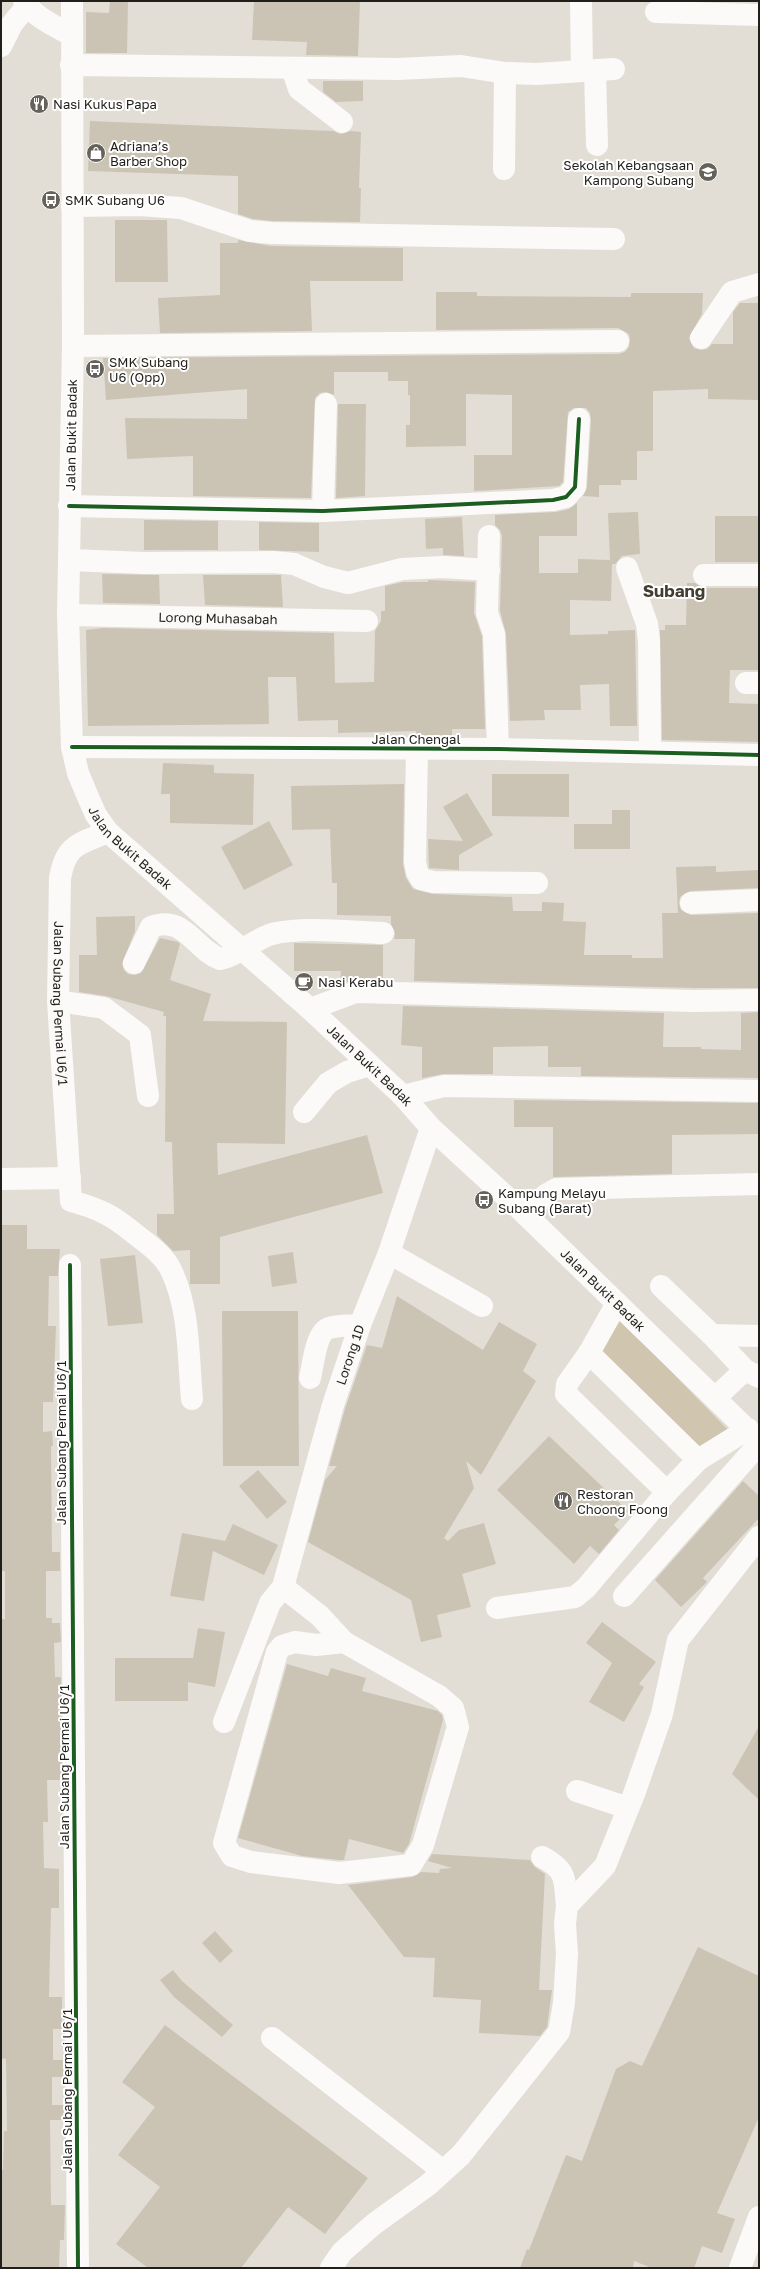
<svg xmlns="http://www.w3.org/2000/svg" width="760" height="2269" font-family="'Golos Text',sans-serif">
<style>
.green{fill:#d0c5ae}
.building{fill:#cbc4b5}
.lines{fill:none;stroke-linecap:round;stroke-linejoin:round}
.minor{stroke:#fbfaf9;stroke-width:22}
.major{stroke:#fbfaf9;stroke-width:22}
.cycleway-casing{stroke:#fff;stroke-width:6}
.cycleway{stroke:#1b5e20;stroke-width:4}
.labels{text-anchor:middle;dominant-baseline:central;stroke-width:4;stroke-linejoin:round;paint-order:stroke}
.poi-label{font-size:13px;fill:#211f19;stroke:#fff;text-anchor:start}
.street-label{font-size:13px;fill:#211f19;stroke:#fff}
.district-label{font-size:17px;font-weight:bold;fill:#443e32;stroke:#fff}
</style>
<rect width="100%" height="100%" fill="#e2ded6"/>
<path class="green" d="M621,1320L731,1433L698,1454L594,1348Z"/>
<path class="building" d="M110,1H128L127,53H86V12L109,13Z
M254,1H360L358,56L306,55L307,42L252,40Z
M323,81H363V101L336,102L323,92Z
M90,121L333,131L341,134L350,131L361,132L359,188H361L360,222L272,221L253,219L238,214V176L88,171Z
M115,220H167L168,282H115Z
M238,240L271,246L403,248V281H310L312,331L160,333L158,298L220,295V243H238Z
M436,292H477V296L631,297V293H703L702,314L689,338L694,348L701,350L707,349L712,344H733V312L740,303H759V400L708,399V389L653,391V451H637V480H621V485H599V497L583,496L587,488L591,420L590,413L586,408H574L568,412L563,482L559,486L474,491V455H512V395L466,394V446L406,447V425H410V395H408V381H388V372H334V395L326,392L320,393L315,398L311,498L193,496V456L127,459L125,418L247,419V389L106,400L103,358L618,354L625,352L629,347L630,340L629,334L618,328L436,330Z
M338,404H366L365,496L336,498Z
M577,503V536H539V573H578V559L610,560L608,513L638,512L640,554L622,556L615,564H612L611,601L570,600V635L608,634V631L635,630L637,726H610L609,684L580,685L581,710H544L545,720L510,721L506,634L500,611L502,536L500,530L495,525V515L556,512L569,509Z
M715,516H759V562H715Z
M462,517L464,556L443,555V548L426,549L425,519Z
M144,520L218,521V550H144Z
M259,522L319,523V552L259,550Z
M102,574L159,575L160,604L103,603Z
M203,575H281L283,607L205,605Z
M428,580L475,582L474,613L482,636L485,729H452V735H416V731L338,733V720L298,721L296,677H268L269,724L88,726L86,630L103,628L334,633L335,683L374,682L375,631L381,621V611H385V586L403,582H428Z
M687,583H695L704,588H759V670H730L729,703L759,704V742L662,740L660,630H665V625H686Z
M163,763L214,765V773L254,774L253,825L170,823V794H161Z
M492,774H569V817L492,816Z
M404,784L403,864L406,878L413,889L433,894L512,897L513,911H542V902L564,903L563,921L586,922L584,955H632V958H663L662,913H678L676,867L716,866V872L759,870V888L690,891L680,897L679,903L681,910L691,915L759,913V988H694L414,981L415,939H394L395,933L391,924V916L337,915V883H332L330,829L292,830L291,786Z
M467,793L493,835L459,855V870L429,868L428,839L463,841L443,807Z
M612,810H630V849H574V824H612Z
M269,821L293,865L244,890L221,847Z
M135,916V931L122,964L124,970L128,974L135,975L141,973L160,938L178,942L180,944L170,980L211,994L203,1021L287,1022L285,1144L217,1143L218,1175L367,1135L383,1193L220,1237V1284H190V1250L173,1251L157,1235V1214H174L172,1142H165L166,1016H163L164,1012L106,996L79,992V955H97L96,917Z
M294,943L383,945V980H356L340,984L341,971H294Z
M403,1006L664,1013L663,1047H701V1049L741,1050V1013L759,1012V1078L581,1076V1067H548V1046L493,1047V1074H444L422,1078V1047L401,1045Z
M514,1100L759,1103V1134L672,1135V1174L553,1177V1127H514Z
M1,1225H27V1249H60L58,1276H49L48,1326H56L53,1402H43V1432L52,1431L53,1446H51L52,1552H60V1571H46V1618H52V1623H60L61,1642L54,1643L55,1677H61L62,1780H47L48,1822H43L44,1868L59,1869V1908H51L49,1997H62V2029H53V2060H64V2077H52V2105H64V2120H50L51,2205H65L64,2240H60L59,2268H1V2170H3L4,2131H7L6,2059L1,2058V1619H5V1571H1Z
M293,1252L297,1283L272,1287L268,1256Z
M135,1255L143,1323L108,1326L100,1259Z
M397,1296L483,1350L499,1322L537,1344L523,1371L536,1381L481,1475L466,1461L474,1488L444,1538L448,1541L459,1530L484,1523L496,1564L462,1574L471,1607L437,1615L442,1637L421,1642L411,1600L308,1542L325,1480L337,1466H329L345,1409L367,1345L382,1348Z
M222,1311H298L299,1466H223Z
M549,1436L628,1511L614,1525L619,1530L599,1554L590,1546L574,1564L497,1490Z
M258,1470L287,1502L267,1519L239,1486Z
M743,1481L759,1496V1518L703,1578L707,1582L681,1607L655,1580Z
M233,1524L278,1545L264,1575L213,1551L204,1601L170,1596L182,1533L225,1541Z
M602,1622L656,1662L639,1684L644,1687L624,1722L589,1702L612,1663L586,1643Z
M198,1628L225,1632L215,1687L188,1682V1701H115V1658H193Z
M287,1664L328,1676L331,1668L366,1678L362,1691L438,1711L442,1715L443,1720L409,1844L403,1853L349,1839L344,1860H339L302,1856L238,1838Z
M759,1726V1800L732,1774Z
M432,1854L530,1860L535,1867L545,1874L539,1990H552L547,2027L540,2036L479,2033L481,2000L433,1997L435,1958L404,1957L348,1885L412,1877L421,1872L439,1873L440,1869L452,1868L428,1861Z
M215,1931L233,1951L220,1963L202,1943Z
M698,1947L759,1976V2117L717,2213L735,2219L722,2253L702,2246L694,2268H652L634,2261L633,2268H520L527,2249L529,2250L566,2155L582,2161L616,2069L630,2061L642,2066Z
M173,1970L182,1981L233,2025L222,2037L174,1997L160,1980Z
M165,2025L368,2178L325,2234L288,2207L241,2268H148L116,2244L160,2187L118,2155L155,2107L122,2082Z"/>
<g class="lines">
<g class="minor">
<path d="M24,1C34,17 55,26 71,35"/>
<path d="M581,1L582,71"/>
<path d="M656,12L759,15"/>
<path d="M1,46L12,24L27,6"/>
<path d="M71,65L398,69L461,66L505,73L536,74L614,69"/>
<path d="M292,68L299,89L342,122"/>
<path d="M595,71L597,145"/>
<path d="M504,169L505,73"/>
<path d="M72,206L140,205L181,208L250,231L271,233L614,239"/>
<path d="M701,338L732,292L759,284"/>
<path d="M73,346L618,341"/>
<path d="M69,506L323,511L553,500L566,497L575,487L579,419"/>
<path d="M323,511L326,404"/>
<path d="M489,536L487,613L494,634L498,749"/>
<path d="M69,560L145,563L273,562L294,564L324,577L348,583L402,569L443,567L489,570"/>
<path d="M627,568L647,624L649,641L650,752"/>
<path d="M704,575H759"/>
<path id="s1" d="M68,615L367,621"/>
<path d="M746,683H759"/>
<path d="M72,747L498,749L759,755"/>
<path d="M417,749L415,862L417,872L421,879L433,882L537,883"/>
<path id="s2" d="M108,832C79,844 66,844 60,878L58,1001L71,1201C100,1209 112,1215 135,1234C148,1244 164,1255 171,1270C190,1309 188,1357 192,1399"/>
<path d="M691,903L759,900"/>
<path d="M134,963L151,927C184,914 194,949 220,959C235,957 255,939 272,934C302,926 351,932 383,933"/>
<path d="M58,1001L104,1008L140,1035L148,1096"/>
<path d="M310,1009L356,992L694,1001L759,1000"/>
<path d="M403,1096L444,1086L759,1091"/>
<path d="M304,1112L328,1083L347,1072L369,1065"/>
<path d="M1,1179L70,1178"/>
<path d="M525,1214L547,1194L556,1189L759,1184"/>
<path d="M389,1253L482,1306"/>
<path d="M70,1265L78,2268"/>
<path d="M661,1286L712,1335L745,1370L759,1377"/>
<path d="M712,1335L759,1336"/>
<path d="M589,1353L617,1303"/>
<path d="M310,1378C313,1365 316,1332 329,1328C339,1325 351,1326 360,1325"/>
<path d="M715,1398L745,1370"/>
<path d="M667,1492L566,1394L567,1384L589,1353L698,1460"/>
<path d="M283,1587L320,1616L344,1642"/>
<path d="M624,1596L759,1444"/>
<path d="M497,1608L575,1597L586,1588L667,1492L698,1460L748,1429"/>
<path d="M295,1642L316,1645L344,1642L439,1696L453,1708L458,1727L423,1845L411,1865L339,1873L251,1862L232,1856L224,1843L277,1652L282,1646Z"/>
<path id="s3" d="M224,1722L270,1603L283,1587L333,1405L360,1325L389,1253L431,1128"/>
<path d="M577,1791L628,1808"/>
<path d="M542,1857C568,1871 564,1879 567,1906"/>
<path d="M272,2038L443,2171"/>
<path d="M331,2268L342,2252L374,2224L428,2185L461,2155L559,2032L564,2003L567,1954L565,1924L567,1906L605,1866L634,1794L662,1714L678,1640L759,1537"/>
<path d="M740,2268L759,2217"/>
</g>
<path class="major" id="s4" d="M72,1L73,346L68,615L72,747L78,773L88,797L96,815L108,832L310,1009L403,1096L431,1128L525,1214L759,1441"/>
<g class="cycleway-casing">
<path id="cycleway" d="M69,506L323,511L553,500L566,497L575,487L579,419
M72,747L498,749L759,755
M70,1265L78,2268"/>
</g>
<use href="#cycleway" class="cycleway"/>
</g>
<defs>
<g id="restaurant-disc" transform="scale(1)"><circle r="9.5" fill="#65625b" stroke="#fff"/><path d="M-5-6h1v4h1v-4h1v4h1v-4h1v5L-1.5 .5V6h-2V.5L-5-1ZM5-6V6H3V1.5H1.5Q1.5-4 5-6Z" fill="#fff"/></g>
<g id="shop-disc" transform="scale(1)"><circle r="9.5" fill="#65625b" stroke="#fff"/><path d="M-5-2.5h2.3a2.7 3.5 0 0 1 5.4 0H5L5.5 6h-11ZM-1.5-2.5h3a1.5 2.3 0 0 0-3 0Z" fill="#fff"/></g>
<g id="school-disc" transform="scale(1)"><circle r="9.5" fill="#65625b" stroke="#fff"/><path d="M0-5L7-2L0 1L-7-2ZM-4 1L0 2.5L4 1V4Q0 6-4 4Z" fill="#fff"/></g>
<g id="bus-disc" transform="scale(1)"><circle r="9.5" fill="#65625b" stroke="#fff"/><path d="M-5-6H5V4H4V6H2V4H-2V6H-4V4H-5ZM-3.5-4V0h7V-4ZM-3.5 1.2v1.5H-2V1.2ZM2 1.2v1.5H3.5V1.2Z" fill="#fff"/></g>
<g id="cafe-disc" transform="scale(1)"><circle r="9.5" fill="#65625b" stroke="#fff"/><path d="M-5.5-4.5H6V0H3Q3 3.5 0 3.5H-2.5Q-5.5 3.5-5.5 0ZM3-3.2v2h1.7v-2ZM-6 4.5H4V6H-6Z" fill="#fff"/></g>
</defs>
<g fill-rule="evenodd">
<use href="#restaurant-disc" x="39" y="104"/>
<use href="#shop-disc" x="96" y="153"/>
<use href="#school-disc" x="708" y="172"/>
<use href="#bus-disc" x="51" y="200"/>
<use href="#bus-disc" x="95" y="369"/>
<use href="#cafe-disc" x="304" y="982"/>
<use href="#bus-disc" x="484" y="1200"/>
<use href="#restaurant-disc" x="563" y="1501"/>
</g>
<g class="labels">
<g class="poi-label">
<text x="53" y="104">Nasi Kukus Papa</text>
<text x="110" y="146">Adriana’s<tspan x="110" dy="15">Barber Shop</tspan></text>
<text x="694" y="165" text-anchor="end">Sekolah Kebangsaan<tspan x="694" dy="15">Kampong Subang</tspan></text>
<text x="65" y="200">SMK Subang U6</text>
<text x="109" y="362">SMK Subang<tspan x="109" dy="15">U6 (Opp)</tspan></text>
<text x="318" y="982">Nasi Kerabu</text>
<text x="498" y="1193">Kampung Melayu<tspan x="498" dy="15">Subang (Barat)</tspan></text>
<text x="577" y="1494">Restoran<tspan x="577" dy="15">Choong Foong</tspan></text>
</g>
<g class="street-label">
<text transform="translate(71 435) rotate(-89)">Jalan Bukit Badak</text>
<text stroke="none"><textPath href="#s1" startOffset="150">Lorong Muhasabah</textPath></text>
<text x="416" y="739">Jalan Chengal</text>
<text stroke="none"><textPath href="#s4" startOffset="866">Jalan Bukit Badak</textPath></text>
<text stroke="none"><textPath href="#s2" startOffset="197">Jalan Subang Permai U6/1</textPath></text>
<text stroke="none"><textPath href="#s4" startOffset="1190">Jalan Bukit Badak</textPath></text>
<text stroke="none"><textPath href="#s4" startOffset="1514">Jalan Bukit Badak</textPath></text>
<text stroke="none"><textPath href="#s3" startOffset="390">Lorong 1D</textPath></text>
<text transform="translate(61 1443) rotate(-90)">Jalan Subang Permai U6/1</text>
<text transform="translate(64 1767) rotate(-90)">Jalan Subang Permai U6/1</text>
<text transform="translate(67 2091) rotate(-90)">Jalan Subang Permai U6/1</text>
</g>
<g class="district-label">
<text x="674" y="590">Subang</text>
</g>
</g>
<rect width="760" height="2269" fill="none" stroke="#211f19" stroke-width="4"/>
</svg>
